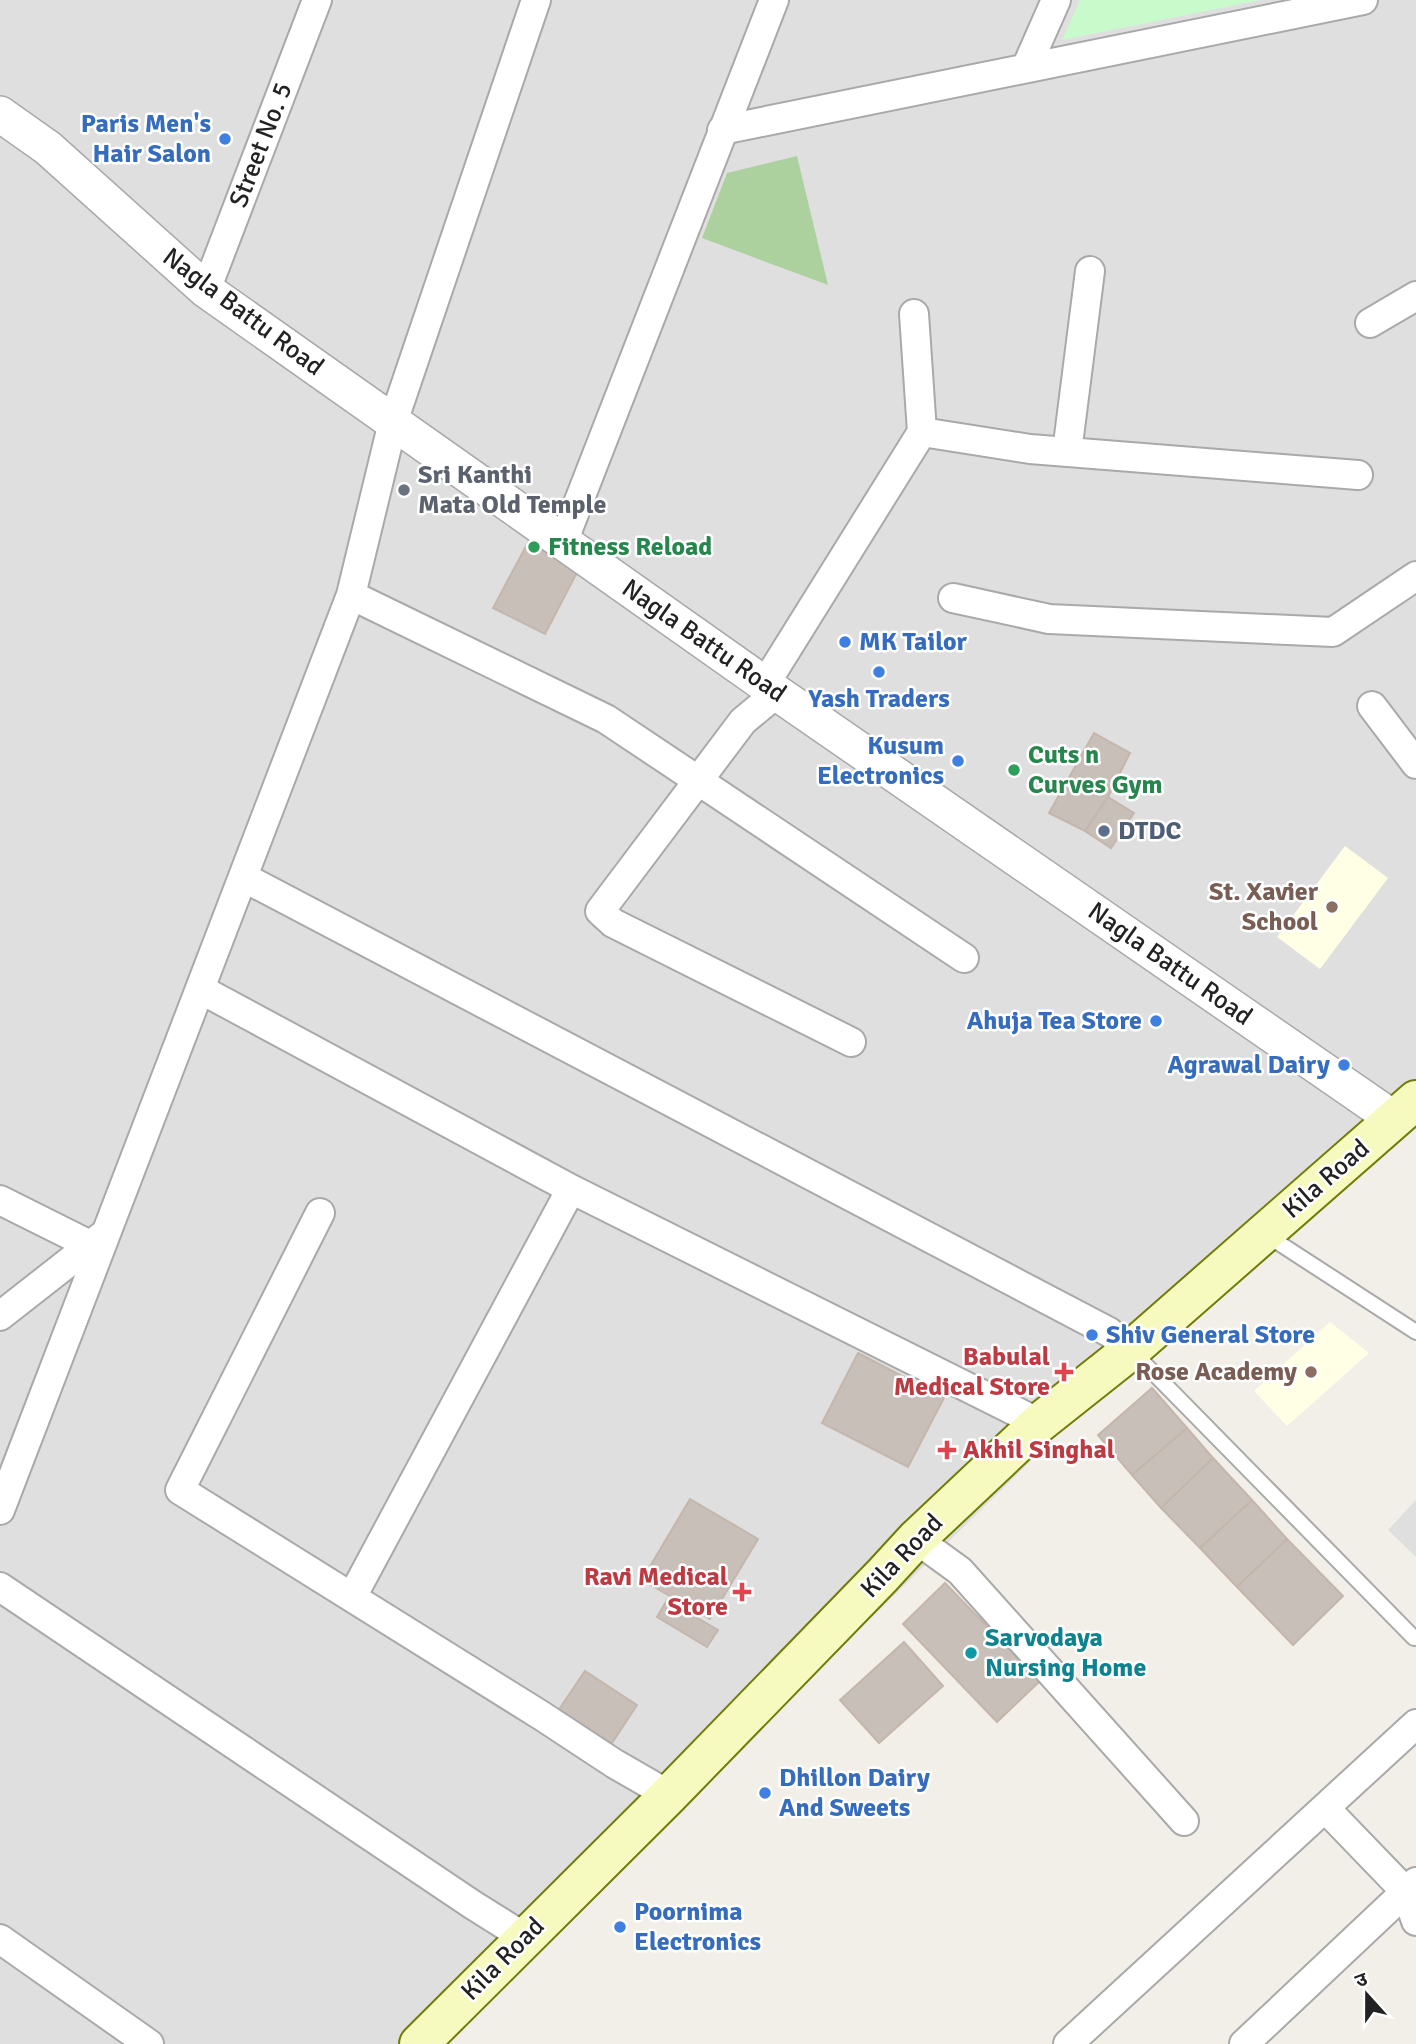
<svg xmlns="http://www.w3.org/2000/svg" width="1416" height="2044" font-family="Signika,'Noto Sans Devanagari',sans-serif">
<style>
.residential{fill:#e0dfdf}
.education{fill:#ffffe5}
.forest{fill:#add19e}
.park{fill:#c8facc}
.building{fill:#c7bfb8;stroke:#c4b6ab;stroke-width:2}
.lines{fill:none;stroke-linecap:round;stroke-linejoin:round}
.service-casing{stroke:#a9a9a9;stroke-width:18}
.minor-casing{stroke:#a9a9a9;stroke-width:32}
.tertiary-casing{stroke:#a9a9a9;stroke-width:38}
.secondary-casing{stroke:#707d05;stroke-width:42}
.service{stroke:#fff;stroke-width:14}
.minor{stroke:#fff;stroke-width:28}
.tertiary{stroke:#fff;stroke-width:35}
.secondary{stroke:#f7fabf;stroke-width:38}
.shop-dot{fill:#3f7fe0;stroke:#fff;stroke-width:2.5}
.worship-dot{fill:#6b7280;stroke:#fff;stroke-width:2.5}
.leisure-dot{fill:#2e9e5b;stroke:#fff;stroke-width:2.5}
.service-dot{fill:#5c6f8a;stroke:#fff;stroke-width:2.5}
.education-dot{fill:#8d6e63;stroke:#fff;stroke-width:2.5}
.health-dot{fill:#e0444e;stroke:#fff;stroke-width:2.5}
.culture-dot{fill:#0f9aa8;stroke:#fff;stroke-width:2.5}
.labels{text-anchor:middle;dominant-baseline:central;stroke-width:5;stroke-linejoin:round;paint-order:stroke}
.shop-label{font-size:26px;font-weight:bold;fill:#366cbe;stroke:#fff;text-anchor:end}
.street-label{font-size:26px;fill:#222;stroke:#fff}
.worship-label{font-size:26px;font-weight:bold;fill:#5b616d;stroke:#fff;text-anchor:start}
.leisure-label{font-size:26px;font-weight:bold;fill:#27864d;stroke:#fff;text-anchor:start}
.service-label{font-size:26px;font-weight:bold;fill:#4e5e75;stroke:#fff;text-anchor:start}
.education-label{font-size:26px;font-weight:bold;fill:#785e54;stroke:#fff;text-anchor:end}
.health-label{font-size:26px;font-weight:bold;fill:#be3a42;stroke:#fff;text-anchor:end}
.culture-label{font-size:26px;font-weight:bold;fill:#0d838f;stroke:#fff;text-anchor:start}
</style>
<rect width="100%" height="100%" fill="#f2efe9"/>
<path class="residential" d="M0,0H1416V1082L438,2044H0Z
M1416,1500V1557L1388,1530Z"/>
<path class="education" d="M1345,846L1388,878L1320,969L1277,937Z
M1330,1322L1369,1353L1287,1426L1254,1391Z"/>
<path class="forest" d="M797,156L828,285L702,238L727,173Z"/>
<path class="park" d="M1080,0H1261L1062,40Z"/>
<path class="building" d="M532,535L583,561L545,634L493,608Z
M1094,733L1130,753L1108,797L1085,831L1049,813Z
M1108,797L1134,813L1111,848L1085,831Z
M858,1353L944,1398L908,1467L822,1423Z
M1152,1388L1187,1428L1132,1475L1098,1435Z
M1187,1428L1213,1458L1161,1508L1132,1475Z
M1213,1458L1252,1500L1200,1548L1161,1508Z
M690,1499L758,1539L710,1619L642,1580Z
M1252,1500L1287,1539L1237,1587L1200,1548Z
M1287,1539L1343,1596L1293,1645L1237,1587Z
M945,1583L1040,1681L997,1722L903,1624Z
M667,1600L718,1630L707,1647L657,1617Z
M904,1642L943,1686L879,1743L840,1700Z
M585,1671L637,1705L610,1746L558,1711Z"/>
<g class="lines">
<g class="service-casing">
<path id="service" d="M1265,1234L1416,1332
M1132,1351L1414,1638"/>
</g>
<g class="minor-casing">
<path id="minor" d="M1026,68L1056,0
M722,130L1363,0
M206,290L317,0
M914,314L922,432
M1370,323L1416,296
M1067,452L1090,271
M563,542L774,0
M351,595L606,719L964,958
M953,598L1049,619L1333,632L1416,576
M765,684L922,432L1030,449L1358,475
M777,693L743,721L600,911L613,923L851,1042
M1372,706L1416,764
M243,877L1109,1332L1131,1350
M200,989L571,1189L1039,1423
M0,1200L90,1245
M320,1213L180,1490L542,1716L615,1764L669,1795
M0,1316L106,1233
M0,1510L351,595L393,422L536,0
M916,1539L960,1571L1184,1821
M0,1587L473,1905L524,1937
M352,1597L571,1189
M1325,1808L1406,1892L1416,1921
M0,1939L149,2044
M1068,2044L1416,1724
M1244,2044L1416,1882"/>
</g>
<g class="tertiary-casing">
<path id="tertiary" d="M0,114L48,148L206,290L777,693L1394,1119"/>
</g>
<g class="secondary-casing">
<path id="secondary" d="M419,2044L669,1795L882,1576L916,1539L1039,1423L1131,1350L1416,1100"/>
</g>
<use href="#service" class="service"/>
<use href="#minor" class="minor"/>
<use href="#tertiary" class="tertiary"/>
<use href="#secondary" class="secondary"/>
</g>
<g class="shop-dot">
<circle cx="225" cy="139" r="7"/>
<circle cx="845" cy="642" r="7"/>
<circle cx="879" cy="672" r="7"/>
<circle cx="958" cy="761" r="7"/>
<circle cx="1156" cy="1021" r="7"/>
<circle cx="1344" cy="1065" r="7"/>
<circle cx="1092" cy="1335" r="7"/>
<circle cx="765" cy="1793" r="7"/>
<circle cx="620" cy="1927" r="7"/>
</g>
<circle class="worship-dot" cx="404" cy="490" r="7"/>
<g class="leisure-dot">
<circle cx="534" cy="547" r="7"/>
<circle cx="1014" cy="770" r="7"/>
</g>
<circle class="service-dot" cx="1104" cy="831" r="7"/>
<g class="education-dot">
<circle cx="1332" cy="907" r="7"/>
<circle cx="1311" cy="1372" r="7"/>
</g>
<g class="health-dot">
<path d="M1060.5 1361.5h7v7h7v7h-7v7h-7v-7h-7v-7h7z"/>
<path d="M943.5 1439.5h7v7h7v7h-7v7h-7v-7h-7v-7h7z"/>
<path d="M738.5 1581.5h7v7h7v7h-7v7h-7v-7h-7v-7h7z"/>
</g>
<circle class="culture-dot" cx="971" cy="1653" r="7"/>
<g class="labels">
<g class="shop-label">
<text x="211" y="124">Paris Men's<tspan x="211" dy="30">Hair Salon</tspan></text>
<text x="859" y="642" text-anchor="start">MK Tailor</text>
<text x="879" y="699" text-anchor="middle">Yash Traders</text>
<text x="944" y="746">Kusum<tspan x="944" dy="30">Electronics</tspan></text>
<text x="1142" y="1021">Ahuja Tea Store</text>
<text x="1330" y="1065">Agrawal Dairy</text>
<text x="1106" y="1335" text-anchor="start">Shiv General Store</text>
<text x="779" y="1778" text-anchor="start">Dhillon Dairy<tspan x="779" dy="30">And Sweets</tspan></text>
<text x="634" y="1912" text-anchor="start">Poornima<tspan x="634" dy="30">Electronics</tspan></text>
</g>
<g class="street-label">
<text transform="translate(261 145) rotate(-69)">Street No. 5</text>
<text transform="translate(243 312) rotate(37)">Nagla Battu Road</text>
<text transform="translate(704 641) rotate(35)">Nagla Battu Road</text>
<text transform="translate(1170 964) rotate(35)">Nagla Battu Road</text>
<text transform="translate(1326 1179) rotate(-41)">Kila Road</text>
<text transform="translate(902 1556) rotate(-46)">Kila Road</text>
<text transform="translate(503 1959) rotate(-45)">Kila Road</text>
</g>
<g class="worship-label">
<text x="418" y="475">Sri Kanthi<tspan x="418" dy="30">Mata Old Temple</tspan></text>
</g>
<g class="leisure-label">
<text x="548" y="547">Fitness Reload</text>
<text x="1028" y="755">Cuts n<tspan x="1028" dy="30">Curves Gym</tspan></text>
</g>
<g class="service-label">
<text x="1118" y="831">DTDC</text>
</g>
<g class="education-label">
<text x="1318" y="892">St. Xavier<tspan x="1318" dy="30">School</tspan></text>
<text x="1297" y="1372">Rose Academy</text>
</g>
<g class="health-label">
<text x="1050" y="1357">Babulal<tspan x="1050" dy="30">Medical Store</tspan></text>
<text x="963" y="1450" text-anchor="start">Akhil Singhal</text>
<text x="728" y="1577">Ravi Medical<tspan x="728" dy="30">Store</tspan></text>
</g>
<g class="culture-label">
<text x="985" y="1638">Sarvodaya<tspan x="985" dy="30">Nursing Home</tspan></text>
</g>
</g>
<g transform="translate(1367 1995) rotate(339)" stroke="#ffffff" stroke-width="5" paint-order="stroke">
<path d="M0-5L12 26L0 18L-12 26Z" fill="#222222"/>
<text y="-10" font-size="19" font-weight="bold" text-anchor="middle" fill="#222222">उ</text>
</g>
</svg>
